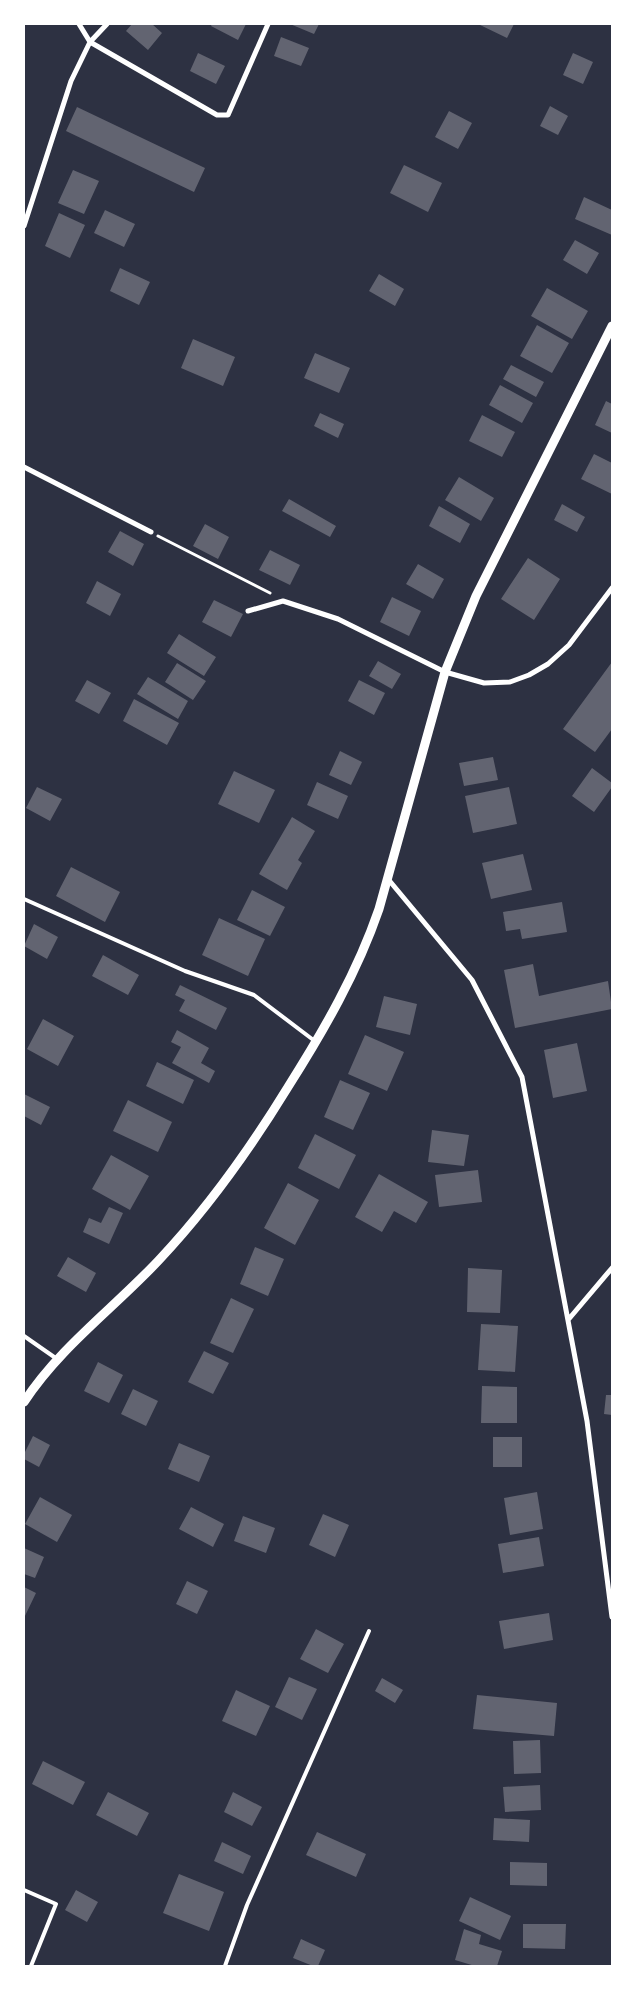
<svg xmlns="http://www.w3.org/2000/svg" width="636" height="1990" font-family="'Noto Sans',sans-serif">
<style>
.building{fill:#626471}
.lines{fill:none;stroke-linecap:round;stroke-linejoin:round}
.path{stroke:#fff;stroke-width:3}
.service{stroke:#fff;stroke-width:4}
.minor{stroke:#fff;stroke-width:5}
.tertiary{stroke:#fff;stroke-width:9}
</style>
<rect width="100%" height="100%" fill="#2d3142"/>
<path class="building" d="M132,24H152L162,33L148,50L126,31Z
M212,24H246L238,40L211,26Z
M290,24H319L314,34Z
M478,24H514L507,38Z
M281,37L309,48L301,66L274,56Z
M198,53L225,66L216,84L190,71Z
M573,53L593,62L583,84L563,75Z
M550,106L568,116L558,135L540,126Z
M77,107L205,168L194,192L66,131Z
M449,111L472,123L458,149L435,137Z
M404,165L442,183L428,212L390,193Z
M73,170L99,181L84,214L58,203Z
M584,197L612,210V235L575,219Z
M105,210L135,224L124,247L94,233Z
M59,213L85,225L70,258L45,246Z
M575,240L599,253L587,274L563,260Z
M120,268L150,282L139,305L110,291Z
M379,274L404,289L395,306L369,291Z
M547,288L588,311L572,339L531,316Z
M537,325L569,343L552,373L520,356Z
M193,339L235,357L223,386L181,368Z
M315,353L350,368L339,393L304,378Z
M511,365L544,382L536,397L503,379Z
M500,385L533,403L522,423L489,405Z
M606,401L612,404V433L595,425Z
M320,413L344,424L338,438L314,426Z
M482,415L515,432L502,457L469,441Z
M594,454L612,463V494L581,479Z
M459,477L494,498L481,521L445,500Z
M289,499L336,526L330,537L282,511Z
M562,504L585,517L577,532L554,520Z
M439,506L470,524L460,543L429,526Z
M205,524L229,537L218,559L193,546Z
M120,531L144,544L133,566L108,552Z
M270,550L300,565L290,585L259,570Z
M528,558L560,579L534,620L501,599Z
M418,564L444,579L433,599L406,584Z
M97,581L121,594L110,616L86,603Z
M392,597L421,611L409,636L380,622Z
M214,600L243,614L231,637L202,622Z
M179,634L216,657L204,676L167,653Z
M378,661L401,674L392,689L369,676Z
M612,662V729L595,752L563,729Z
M177,663L206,681L193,700L165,682Z
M148,677L188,701L178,719L137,694Z
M87,680L111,693L99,714L75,701Z
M359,680L385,693L374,715L348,701Z
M134,699L179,723L167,745L123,721Z
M340,751L362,762L351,785L329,775Z
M493,757L498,780L464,786L459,763Z
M592,768L612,783V787L594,812L572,796Z
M234,771L275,790L259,823L218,804Z
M317,782L348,796L338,819L307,805Z
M37,787L62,799L50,821L26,808Z
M509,787L517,824L473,833L465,796Z
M292,817L315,831L298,860L302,863L287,890L259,874Z
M523,854L532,890L491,899L482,863Z
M71,867L120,892L105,922L56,896Z
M252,890L285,907L270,936L237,920Z
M562,902L567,932L522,939L520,929L506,931L503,912Z
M219,918L265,939L248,976L202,955Z
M34,924L58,937L47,959L24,946Z
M103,955L139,975L128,995L92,976Z
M533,964L539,996L608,981L612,1009L515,1028L504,970Z
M180,985L227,1008L216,1030L179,1011L185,1000L175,995Z
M384,996L417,1004L410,1035L376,1027Z
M43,1019L74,1036L58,1066L27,1049Z
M177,1030L209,1048L201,1063L215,1071L209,1083L172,1063L181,1047L171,1042Z
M365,1035L404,1052L387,1091L348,1074Z
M577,1043L587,1091L553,1098L544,1050Z
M157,1062L194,1080L183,1104L146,1086Z
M340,1080L370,1093L353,1130L324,1117Z
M24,1094L50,1107L41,1125L24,1116Z
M128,1100L172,1122L158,1152L113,1131Z
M432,1130L469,1135L464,1166L428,1162Z
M315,1134L356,1155L339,1189L298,1168Z
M111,1155L149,1176L130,1210L92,1189Z
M478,1170L482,1202L439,1207L435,1175Z
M379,1174L428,1202L416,1223L394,1211L382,1232L355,1217Z
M288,1183L319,1200L295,1245L264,1228Z
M109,1207L123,1213L109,1244L83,1232L89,1218L101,1223Z
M255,1247L284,1259L268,1296L240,1284Z
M68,1257L96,1273L86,1292L57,1276Z
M468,1268L502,1270L500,1313L467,1312Z
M231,1298L254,1309L233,1353L210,1343Z
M481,1324L518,1326L515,1372L478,1370Z
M204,1351L229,1363L213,1394L188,1382Z
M98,1362L123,1375L109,1403L84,1391Z
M482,1386L517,1387V1423H481Z
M133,1389L158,1401L146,1426L121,1414Z
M606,1395H612V1415L604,1414Z
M33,1436L50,1445L39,1467L24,1459V1454Z
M493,1437H522V1467H493Z
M179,1443L210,1456L199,1482L168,1469Z
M537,1492L543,1529L510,1535L504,1498Z
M40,1497L72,1515L57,1542L25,1524Z
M191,1507L224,1524L213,1547L179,1529Z
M323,1514L349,1525L335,1557L309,1545Z
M243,1516L275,1528L266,1553L234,1541Z
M539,1537L544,1566L503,1573L498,1544Z
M24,1548L44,1557L35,1578L24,1574Z
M187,1581L208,1591L197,1614L176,1604Z
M24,1587L36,1593L24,1618Z
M549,1613L553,1640L504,1649L499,1621Z
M316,1629L344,1644L328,1673L300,1659Z
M289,1677L317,1689L302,1720L275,1707Z
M382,1678L403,1690L395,1703L375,1691Z
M236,1690L270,1706L256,1736L222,1721Z
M477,1695L557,1703L554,1736L473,1729Z
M540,1740L541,1773L514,1774L513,1741Z
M43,1761L85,1782L73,1805L32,1784Z
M540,1785L541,1810L505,1812L503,1787Z
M108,1792L149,1813L137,1836L96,1815Z
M233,1792L262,1807L252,1826L224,1812Z
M494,1818L530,1820L529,1842L493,1840Z
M317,1832L366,1854L356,1877L306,1855Z
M222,1842L251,1856L243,1874L214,1861Z
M510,1862L547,1863V1886L510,1885Z
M179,1874L224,1892L209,1931L163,1913Z
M76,1890L98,1902L87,1922L65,1910Z
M470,1897L511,1916L500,1940L459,1921Z
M523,1924H566L565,1949L523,1948Z
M464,1929L481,1935L479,1944L502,1951L497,1966H475L455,1960Z
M301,1939L325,1950L318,1966H313L293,1958Z"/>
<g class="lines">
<path class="path" d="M158,536L270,593"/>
<path class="service" d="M24,899L185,971L254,995L316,1042
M24,1336L57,1359
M24,1890L56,1904L31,1966
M225,1966L247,1905L369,1631"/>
<path class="minor" d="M79,24L90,42L217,115H228L268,24
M24,226L71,81L90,42L107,24
M24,467L151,532
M248,611L283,601L338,619L445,672L484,683L510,682L529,675L548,664L569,645L612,588
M388,879L472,980L522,1077L587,1421L612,1617
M568,1320L612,1268"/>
<path class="tertiary" d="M24,1402C60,1347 114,1308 159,1260C209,1207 250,1149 288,1087C324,1030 357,973 379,909L445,672L476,596L612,326"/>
</g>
<rect width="636" height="1990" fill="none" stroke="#ffffff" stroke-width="50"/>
</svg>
